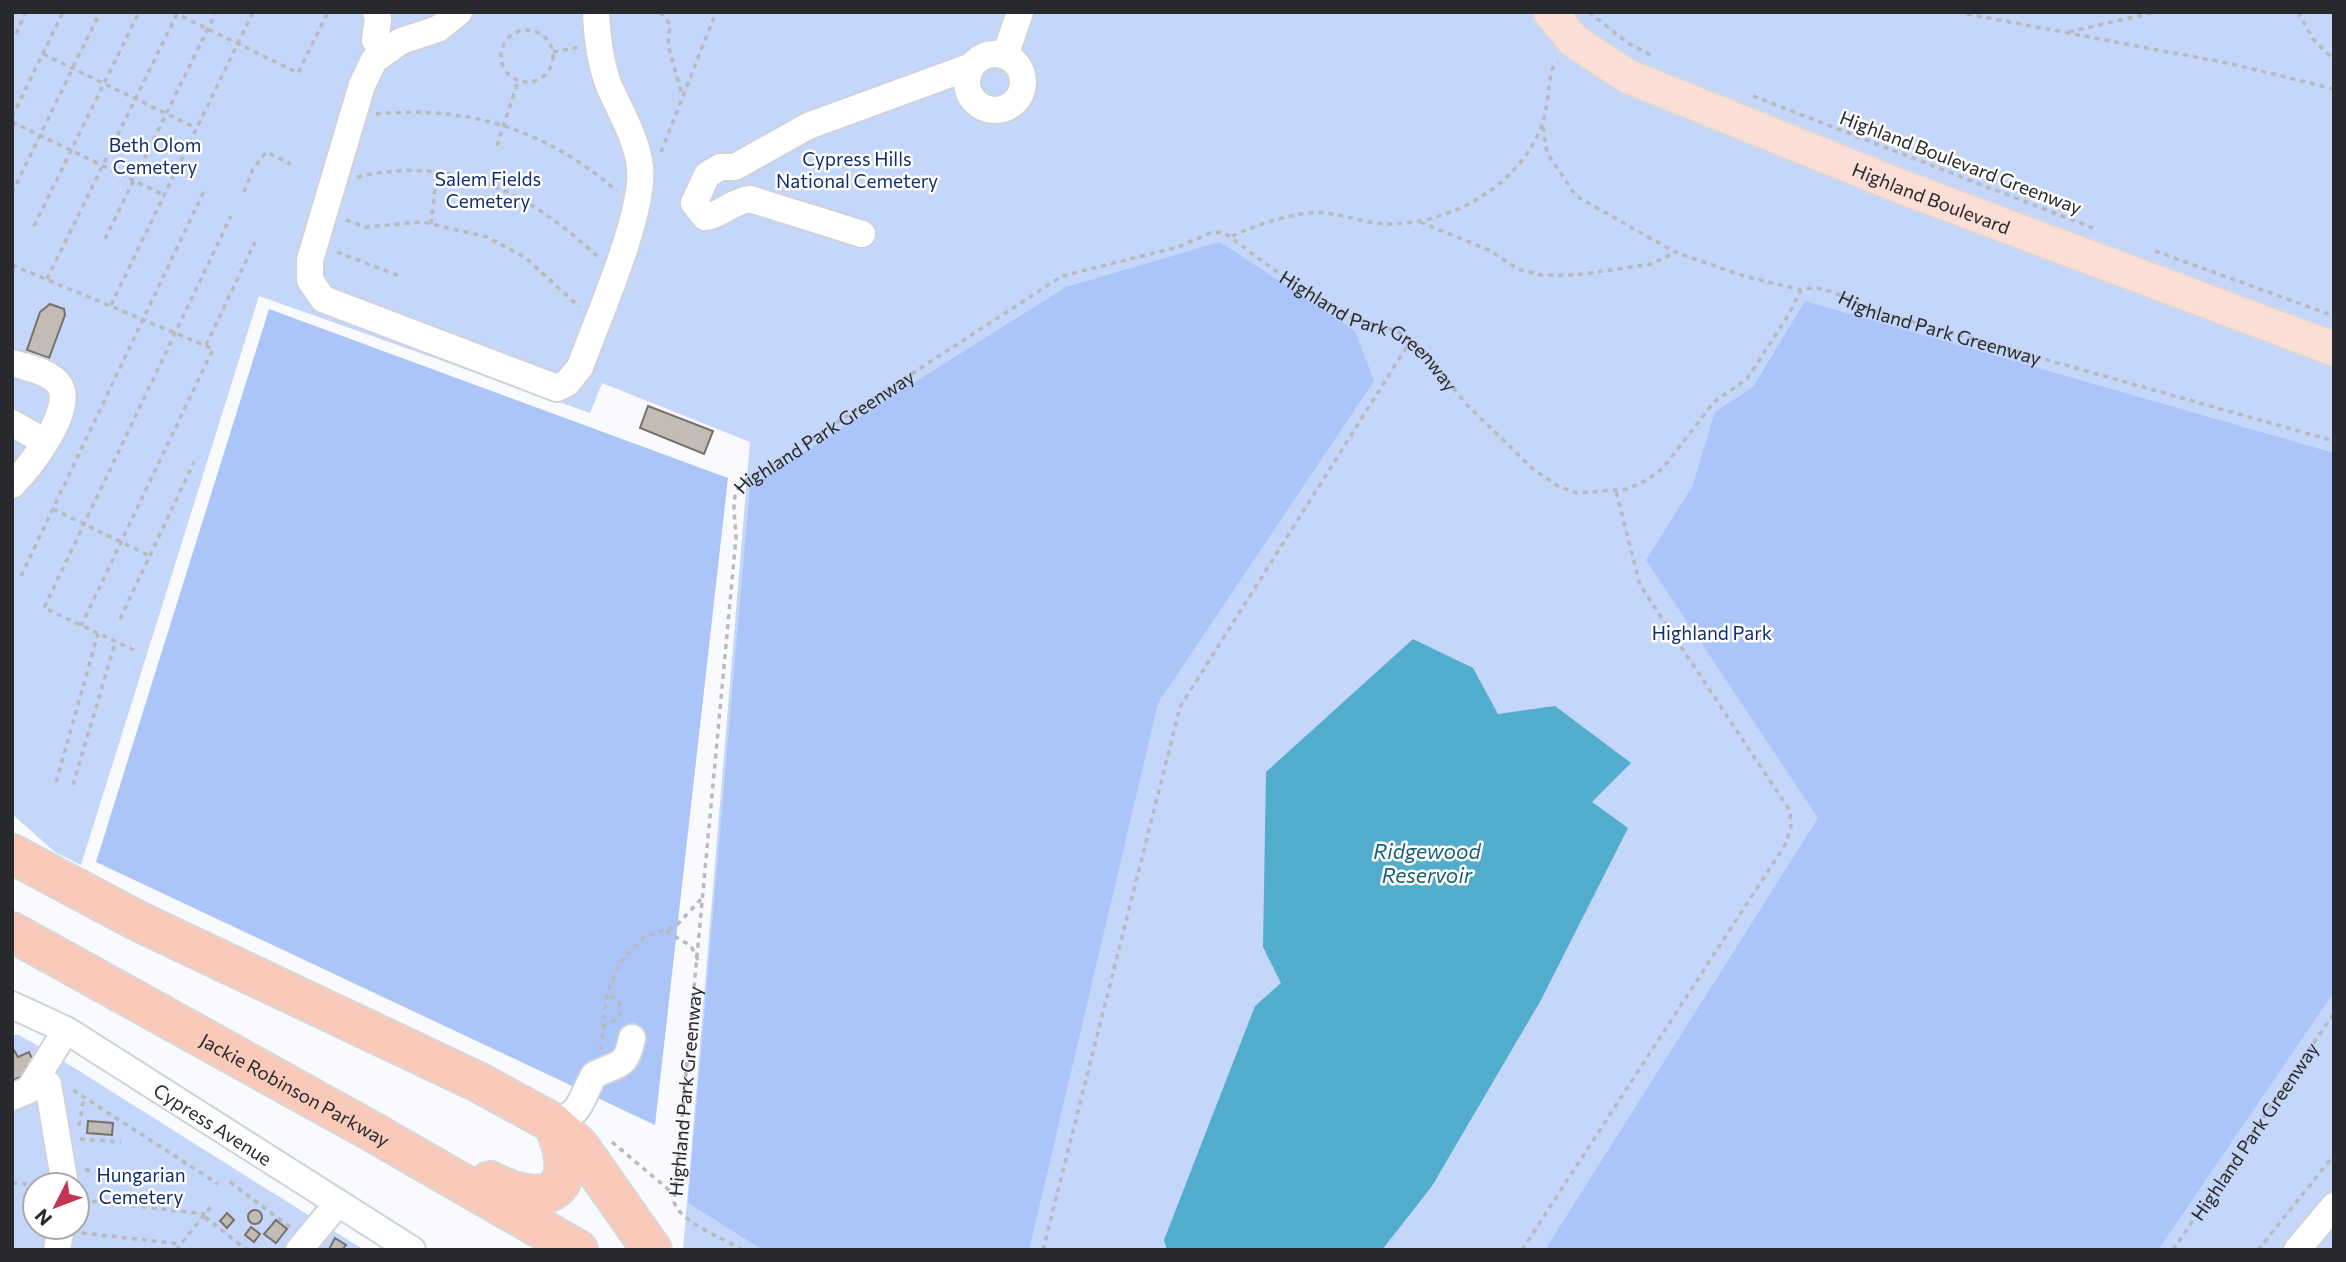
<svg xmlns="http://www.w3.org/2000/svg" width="2346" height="1262" font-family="Commissioner,sans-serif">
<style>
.green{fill:#c4d6fa;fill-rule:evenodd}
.forest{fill:#abc5f8}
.water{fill:#52adcc}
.building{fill:#c3bcb5;stroke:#77706b;stroke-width:2}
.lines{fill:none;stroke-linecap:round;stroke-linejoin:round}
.minor-casing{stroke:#ced2db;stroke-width:30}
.major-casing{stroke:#d8d8d9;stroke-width:37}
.highway-casing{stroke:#d8d8d9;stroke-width:42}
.path{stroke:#b8babd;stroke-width:3.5;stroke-dasharray:5 5;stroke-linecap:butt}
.minor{stroke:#fff;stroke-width:26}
.major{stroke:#fbdfd6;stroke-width:33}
.highway{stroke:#f9c9ba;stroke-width:38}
.labels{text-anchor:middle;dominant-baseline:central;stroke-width:5;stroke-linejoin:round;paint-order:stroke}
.park-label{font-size:19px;fill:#102d74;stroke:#fff}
.street-label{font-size:19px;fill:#27292c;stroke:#fff}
.water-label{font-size:21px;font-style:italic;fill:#165f75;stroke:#fff}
</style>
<rect width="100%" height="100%" fill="#f9fafe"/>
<path class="green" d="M12,12H2334V1250H683L750,442L602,383L590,413L259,296L81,865L55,852L12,814Z
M12,1035H19L52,1054L364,1250H12ZM35,1185H77V1227H35Z"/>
<path class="forest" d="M1220,242L1355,331L1374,381L1158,703L1029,1250H763L688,1203L750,486L1066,287Z
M1805,301L2334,453V992L2158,1250H1545L1818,818L1646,560L1692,487L1715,412L1753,387Z
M269,309L728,478L655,1125L96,862Z"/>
<path class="water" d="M1413,639L1473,668L1498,714L1555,706L1631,763L1592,802L1628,828L1541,1000L1432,1186L1382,1250H1167L1164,1240L1255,1006L1281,983L1263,947L1266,772Z"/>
<path class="building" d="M50,304L64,309L65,315L49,358L27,350L40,312Z
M648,406L713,431L704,454L640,428Z
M12,1047L18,1057L29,1052L34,1063L26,1067L29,1073L12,1081Z
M88,1121L113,1123L112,1135L87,1133Z
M248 1217a7 7 0 1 1 14 0a7 7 0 1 1-14 0Z
M227,1213L234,1220L227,1228L220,1221Z
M276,1220L287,1229L276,1243L264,1234Z
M251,1227L260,1234L254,1242L245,1235Z
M335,1238L346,1245L342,1250L329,1249Z"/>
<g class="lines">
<g class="minor-casing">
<g id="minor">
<path d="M376,12L378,19L375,40L384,53"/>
<path d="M459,12L438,29L401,41L374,60L362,85L310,260V280L323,299L557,388L567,383L580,367C597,320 645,213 640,167C637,139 620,111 609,86C600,62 597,38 596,12"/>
<circle cx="995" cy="82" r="28"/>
<path d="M1005,56L1020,12"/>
<path d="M862,234L750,199C732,201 722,215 705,217L694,203L707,175L720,167H735L808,126L972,66"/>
<path d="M12,363C27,367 52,372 60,386C74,411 29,468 12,485"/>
<path d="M12,423L45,442"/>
<path id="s3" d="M12,1005L66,1030L412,1250"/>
<path d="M35,1082L48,1084L65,1185"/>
<path d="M12,1097L29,1090L66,1030"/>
<path d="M553,1123C583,1114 580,1099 594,1075C619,1062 626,1069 632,1038"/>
<path d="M57,1250L61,1227"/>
<path d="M299,1250L338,1203"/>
<path d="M2297,1250L2334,1206"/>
</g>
</g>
<g class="major-casing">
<g id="major">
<path id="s4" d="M1550,12L1574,41L1627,76L1902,187L2334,349"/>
</g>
</g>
<g class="highway-casing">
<g id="highway">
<path d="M12,854L138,921L480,1083L553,1123L579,1146L652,1250"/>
<path id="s5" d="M12,932L371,1131L578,1250"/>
<path d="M490,1181C551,1213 583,1187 553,1123"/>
</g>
</g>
<g class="path">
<path d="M173,12L298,73L328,12"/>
<path d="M660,12L670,24L668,45L682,95"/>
<path d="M1589,12L1629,44L1655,57"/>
<path d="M1957,12L2232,64L2334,89"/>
<path d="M2298,12L2313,39L2334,60"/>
<circle cx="527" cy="56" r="26"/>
<path d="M2069,32L2156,12"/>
<path d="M16,34L26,12"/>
<path d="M553,52L579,47"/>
<path d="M43,54L196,128"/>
<path d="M1753,96L2098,230"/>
<path d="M376,114C469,105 546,130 617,191"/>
<path d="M12,117L63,12"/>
<path d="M12,122L164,195"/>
<path d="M1543,127L1547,153L1576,196L1675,252L1744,276L1801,290"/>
<path d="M497,146L518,81"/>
<path d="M661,152L716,12"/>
<path d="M357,177C455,155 527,191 597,256"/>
<path d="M244,192L253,169L266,152L291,164"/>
<path d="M12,193L100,12"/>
<path d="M346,220L365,227L423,222L487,237L526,258L579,307"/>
<path d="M1420,222L1489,250L1518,269L1541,275H1576L1652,264L1675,252"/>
<path d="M431,224L437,172"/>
<path d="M34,226L139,12"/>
<path d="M1232,236C1255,225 1300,210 1324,213C1348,215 1369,225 1393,224C1454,222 1519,185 1541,127C1548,110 1548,88 1552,69L1558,62"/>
<path d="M105,239L216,12"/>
<path d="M2155,251L2334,316"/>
<path d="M337,252L402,277"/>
<path d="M12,265L213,349L81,626"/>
<path d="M47,279L178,12"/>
<path d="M111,305L253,12"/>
<path d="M206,345L255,242"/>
<path d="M53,509L150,556"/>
<path d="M21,576L204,191"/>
<path d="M120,619L194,462"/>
<path d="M134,650L44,608L231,216"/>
<path d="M56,782L98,634"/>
<path d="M73,785L115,643"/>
<path d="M666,931L691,946L698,960"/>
<path d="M602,1026L614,1021L621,1013L619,1003L607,992"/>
<path d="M601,1049L607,992L621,961L644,937L676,926L703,897"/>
<path d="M73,1090L218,1184"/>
<path d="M79,1126L84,1097"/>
<path d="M80,1139L121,1142"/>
<path d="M612,1142L675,1195"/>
<path d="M85,1170L177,1179"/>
<path d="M230,1182L290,1227"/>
<path d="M12,1183L36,1185"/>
<path d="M82,1200L205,1214"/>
<path d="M205,1217L247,1250"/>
<path d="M82,1233L181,1244"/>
<path d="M176,1250L213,1204"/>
<path id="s1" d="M742,1250C722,1237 681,1223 674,1202L736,538C735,505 725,487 761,472L1062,276L1178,247L1210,233L1223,232L1273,269L1352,318L1397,331L1411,340L1429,356L1465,403L1533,469L1558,486L1577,493L1627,489L1647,480L1663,468L1714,402L1747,379L1786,319L1801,290C1823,282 1850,301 1871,310L2334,441"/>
<path d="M1043,1250L1180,707L1411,340"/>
<path d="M1522,1250L1785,845L1791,828L1790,811L1640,585L1616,491"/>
<path id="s2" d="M2173,1250L2334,1013"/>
<path d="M2258,1250L2334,1155"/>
</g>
<use href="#minor" class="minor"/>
<use href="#major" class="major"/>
<use href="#highway" class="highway"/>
</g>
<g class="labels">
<g class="park-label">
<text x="155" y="144">Beth Olom<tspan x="155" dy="22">Cemetery</tspan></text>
<text x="857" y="158">Cypress Hills<tspan x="857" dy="22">National Cemetery</tspan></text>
<text x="488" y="178">Salem Fields<tspan x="488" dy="22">Cemetery</tspan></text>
<text x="1712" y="632">Highland Park</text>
<text x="141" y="1174">Hungarian<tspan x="141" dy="22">Cemetery</tspan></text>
</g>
<g class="street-label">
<text transform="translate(1961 162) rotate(21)">Highland Boulevard Greenway</text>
<text stroke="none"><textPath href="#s4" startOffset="429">Highland Boulevard</textPath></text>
<text stroke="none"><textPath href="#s1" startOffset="2270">Highland Park Greenway</textPath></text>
<text stroke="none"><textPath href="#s1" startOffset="1535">Highland Park Greenway</textPath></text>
<text stroke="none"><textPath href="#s1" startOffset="905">Highland Park Greenway</textPath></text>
<text stroke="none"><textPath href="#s5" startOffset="324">Jackie Robinson Parkway</textPath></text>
<text stroke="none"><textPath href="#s1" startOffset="196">Highland Park Greenway</textPath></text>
<text stroke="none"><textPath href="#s3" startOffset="234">Cypress Avenue</textPath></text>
<text stroke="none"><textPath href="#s2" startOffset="144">Highland Park Greenway</textPath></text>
</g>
<g class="water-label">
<text x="1427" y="850">Ridgewood<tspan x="1427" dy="24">Reservoir</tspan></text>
</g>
</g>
<rect width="2346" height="1262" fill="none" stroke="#27292c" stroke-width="28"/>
<g transform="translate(56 1206) rotate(228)"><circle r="33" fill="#ffffff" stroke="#a9a9ab" stroke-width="2"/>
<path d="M0-5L12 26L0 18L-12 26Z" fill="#c43453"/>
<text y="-10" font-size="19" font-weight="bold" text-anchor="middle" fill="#27292c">N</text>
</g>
</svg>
